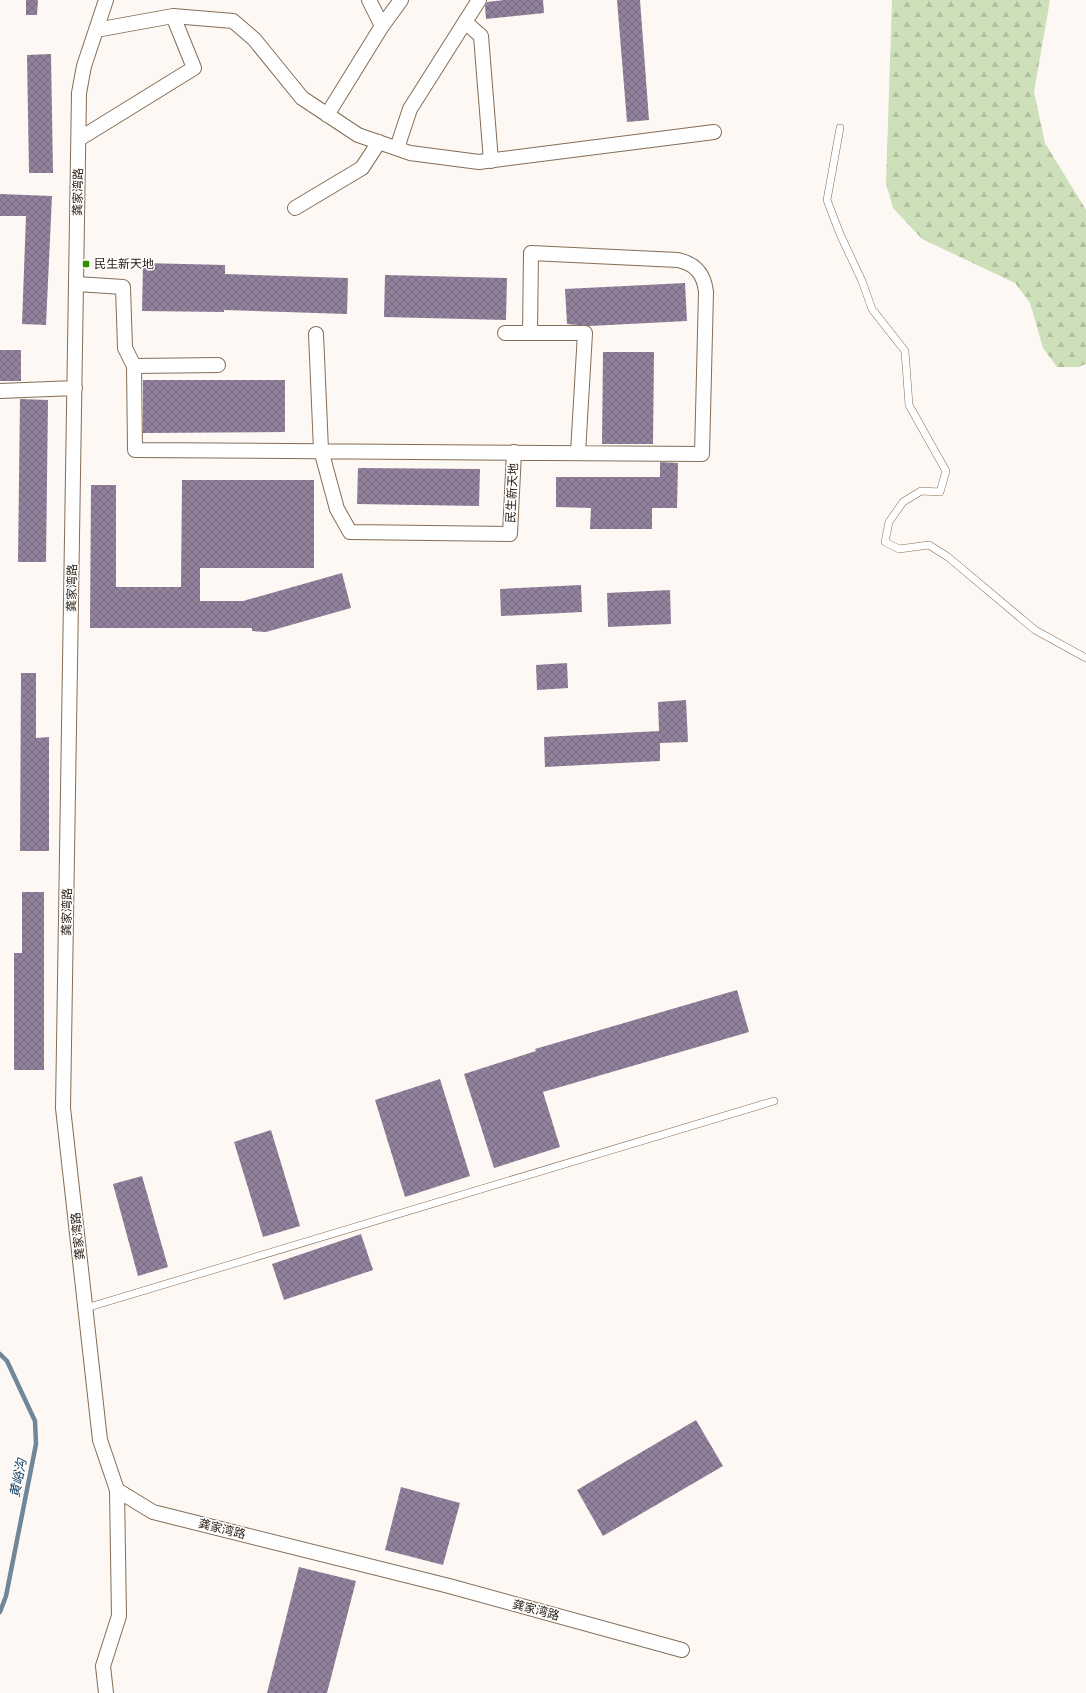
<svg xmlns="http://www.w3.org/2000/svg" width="1086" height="1693" font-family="'Roboto Serif','Noto Sans SC',serif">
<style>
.forest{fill:url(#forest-firs)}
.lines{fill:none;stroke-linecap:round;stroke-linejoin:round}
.stream{stroke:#708799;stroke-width:4.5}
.building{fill:url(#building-cross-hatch)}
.lane-casing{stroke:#856d57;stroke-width:8}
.street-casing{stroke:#856d57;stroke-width:16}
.lane{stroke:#fff;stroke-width:7}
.street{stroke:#fff;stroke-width:14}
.poi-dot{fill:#308e00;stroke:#fff;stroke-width:1.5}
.labels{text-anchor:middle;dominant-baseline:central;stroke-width:3;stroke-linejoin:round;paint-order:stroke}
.street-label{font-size:12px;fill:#2a2017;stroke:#fff}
.poi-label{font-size:12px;fill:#2a2017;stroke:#fff;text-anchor:start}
.water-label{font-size:13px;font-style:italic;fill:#0c3a58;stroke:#fff}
</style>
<defs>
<pattern id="forest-firs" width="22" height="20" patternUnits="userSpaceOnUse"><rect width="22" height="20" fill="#cee0ba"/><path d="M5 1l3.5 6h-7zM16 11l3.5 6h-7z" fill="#b1c09f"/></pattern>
<pattern id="building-cross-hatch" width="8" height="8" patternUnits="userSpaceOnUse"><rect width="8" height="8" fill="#91819c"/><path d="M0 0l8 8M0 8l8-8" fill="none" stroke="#77697e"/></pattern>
</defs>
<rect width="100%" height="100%" fill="#fdf8f3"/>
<path class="forest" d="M892,0H1050L1034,92L1045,143L1086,210V364L1078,367H1057L1043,348L1030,303L1015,283L922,239L893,208L886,183Z"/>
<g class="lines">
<path class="stream" d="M0,1354L7,1361L35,1421L36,1444L6,1596L0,1612"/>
</g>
<path class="building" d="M26,0H38L37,15H26Z
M504,0H543L544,13L486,19L485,6L487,2Z
M617,0H640L649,120L627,122Z
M51,54L53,173H29L27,55Z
M0,194L52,196L46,325L22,324L26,216H0Z
M143,263L225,265V274L348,278L347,314L224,310V312L142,311Z
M385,275L507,278L506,320L384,317Z
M685,283L687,321L590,326L567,324L565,289Z
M0,350H21V381H0Z
M603,352H654L653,444H602Z
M143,380H285V432L143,433Z
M20,399L48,400L46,562H18Z
M660,462L678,463L677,508H652V529H590L591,508L556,507V477H660Z
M358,468L480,469L479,506L357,504Z
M182,480H314V568H200V601H243L342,573L351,608L266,632L252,631V628H90L91,485H116V587H181Z
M581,585L582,612L501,616L500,589Z
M670,590L671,624L608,627L607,593Z
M567,663L568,688L537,690L536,665Z
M21,673H36V738L49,737V851H20Z
M686,700L688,742L660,743V761L545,767L544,737L659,731L658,702Z
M22,892H44V1070H14V953H22Z
M737,990L749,1032L543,1092L560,1147L494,1168L464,1074L536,1051L535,1049Z
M440,1079L470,1176L405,1197L375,1100Z
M271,1130L300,1226L263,1237L234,1142Z
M142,1176L168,1267L138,1276L113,1184Z
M361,1234L373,1270L284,1300L272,1264Z
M696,1420L723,1466L603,1536L577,1490Z
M401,1487L460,1503L443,1565L385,1550Z
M299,1567L356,1581L327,1693H267Z"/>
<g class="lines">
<g class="lane-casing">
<path id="lane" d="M840,128L827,200L840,234L862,281L872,309L905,351L909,405L946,471L940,492L921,491L903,502L889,522L885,542L899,549L929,545L948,557L1035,630L1086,658
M86,1308L774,1101"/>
</g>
<g class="street-casing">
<path id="street" d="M106,0L84,66L79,93L63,1108L100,1440L117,1490L153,1512L449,1586L682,1650
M369,0L382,26
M465,22L479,0
M96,30L173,16L233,21L254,39L302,98L358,135L410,153L479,162L714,132
M327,115L382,26L401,0
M79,139L194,68L173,16
M397,148L410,109L465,22L481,36L491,161
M295,208L362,168L379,142
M77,284L123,287L125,348L134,366L218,365
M505,333H585L578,453
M316,334L321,450L337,509L350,532L510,534L514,452
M134,366L135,450L702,454L706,292C704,274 696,264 678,260L531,253L530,333
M0,391L75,388
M106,1693L103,1666L119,1616L117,1490"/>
</g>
<use href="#lane" class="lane"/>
<use href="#street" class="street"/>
</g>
<rect class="poi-dot" x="82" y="260" width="8" height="8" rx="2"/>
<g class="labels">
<g class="street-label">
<text transform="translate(78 192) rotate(-89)">龚家湾路</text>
<text transform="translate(512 493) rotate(-87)">民生新天地</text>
<text transform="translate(72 588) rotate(-89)">龚家湾路</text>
<text transform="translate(67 912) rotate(-89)">龚家湾路</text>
<text transform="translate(78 1236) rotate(-96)">龚家湾路</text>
<text transform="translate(222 1529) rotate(14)">龚家湾路</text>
<text transform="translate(536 1610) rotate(15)">龚家湾路</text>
</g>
<g class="poi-label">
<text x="94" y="264">民生新天地</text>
</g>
<g class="water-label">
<text transform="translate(18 1478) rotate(-79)">黄峪沟</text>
</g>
</g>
</svg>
